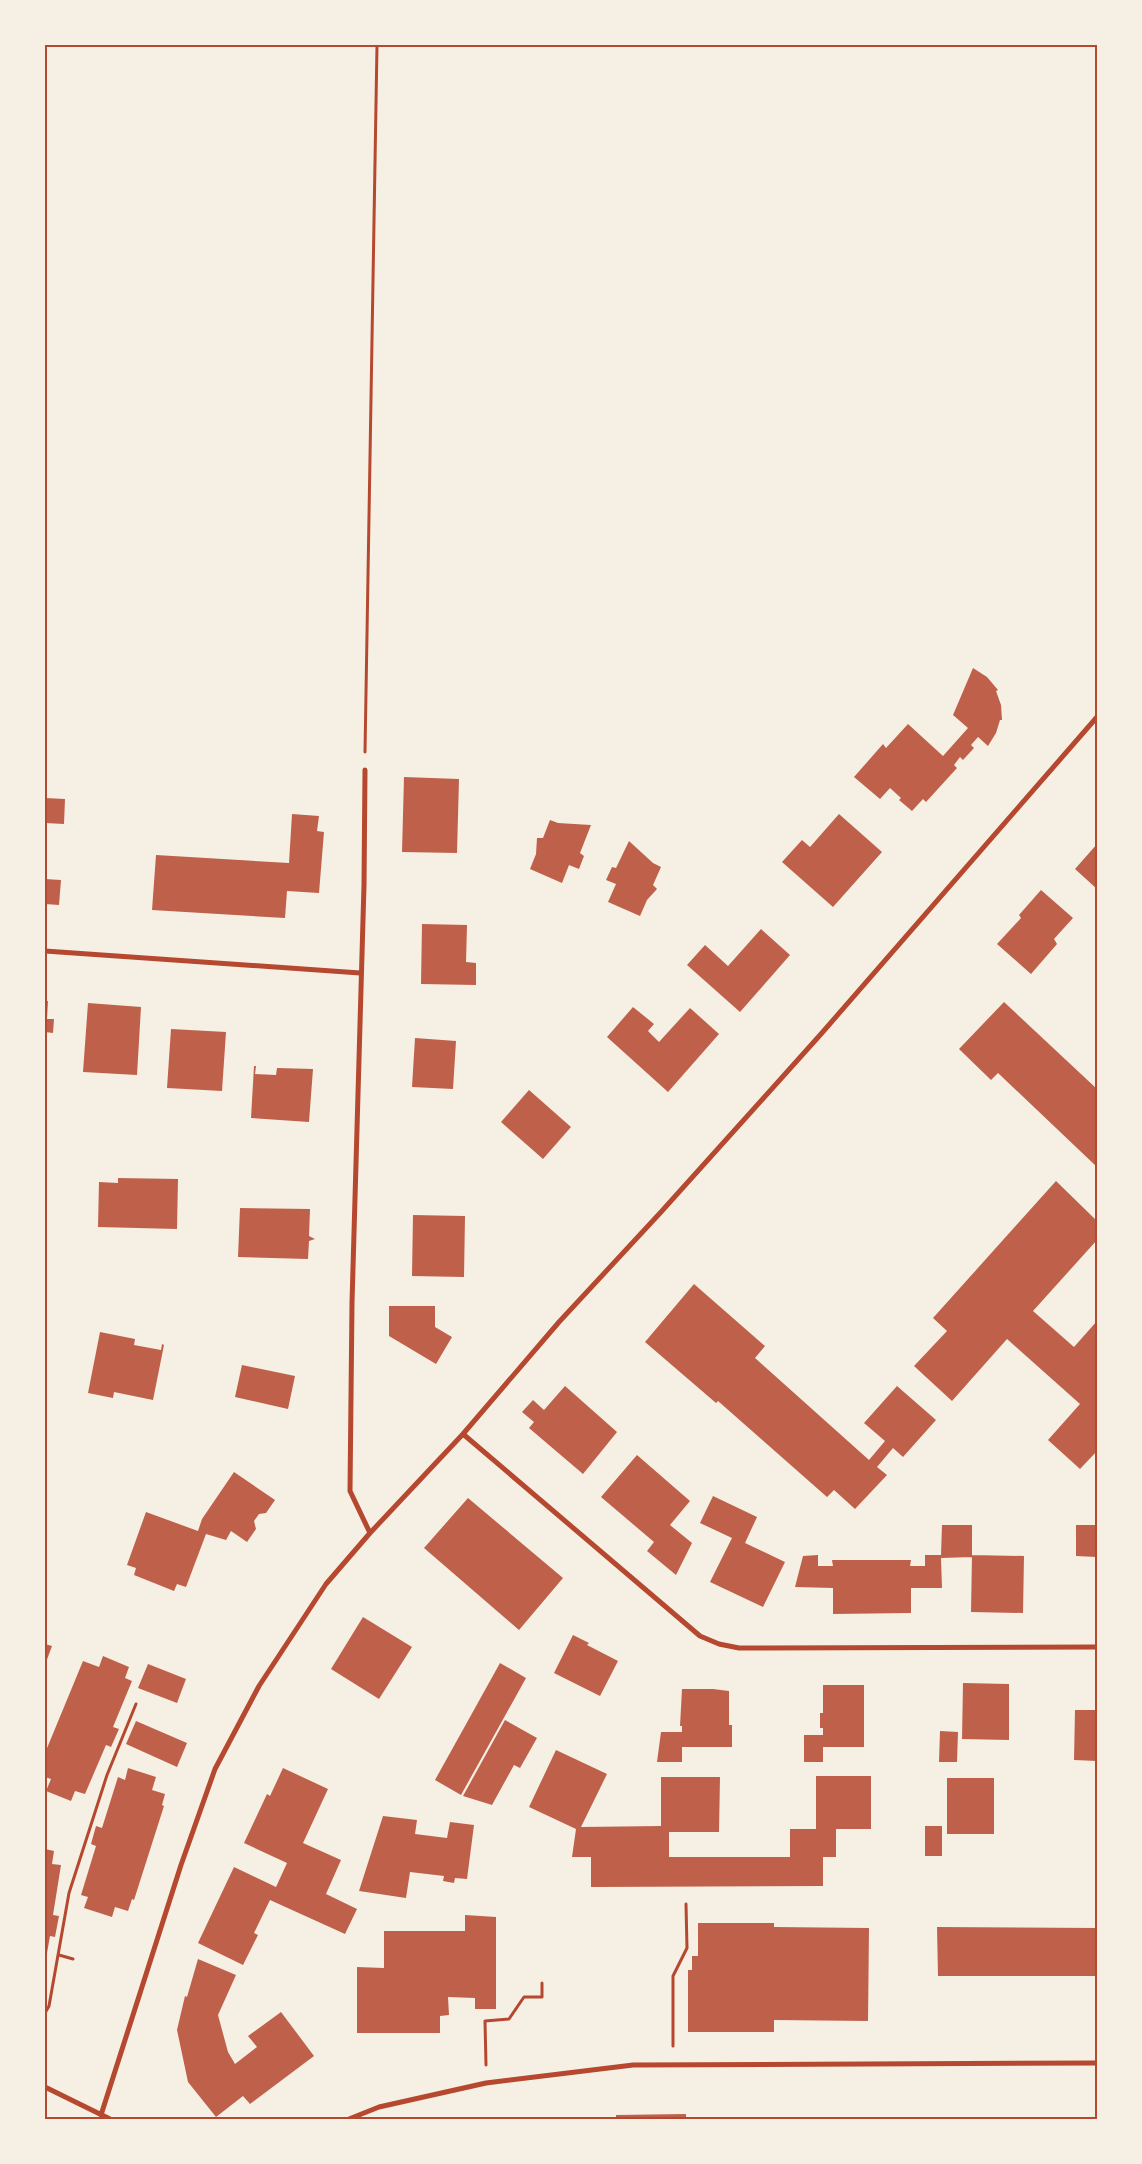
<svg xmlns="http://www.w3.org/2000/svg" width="1142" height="2164" font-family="Cabin,sans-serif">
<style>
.building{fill:#bf614a}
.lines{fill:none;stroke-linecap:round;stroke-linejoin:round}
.path{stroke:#b5482f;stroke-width:3}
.minor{stroke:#b5482f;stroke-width:5}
.neatline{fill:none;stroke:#b5482f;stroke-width:2}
</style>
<rect width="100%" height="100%" fill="#f6efe4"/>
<path class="building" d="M973,668L987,677L998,690L996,691L1001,705L1002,720H1000L996,733L988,746L978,737L971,745L974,748L963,760L960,757L954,765L957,768L926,802L923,799L912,811L899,800L901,798L890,788L880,799L854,777L883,744L886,748L908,724L943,756L968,728L953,715Z
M404,777L459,779L457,853L402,852Z
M45,798L65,799L64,824L45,823Z
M292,814L319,816L317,831L324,832L319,893L287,891L285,918L152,910L156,855L289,863Z
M839,814L882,852L833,907L782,862L802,840L810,847Z
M550,820L558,823L591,825L580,853L584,856L579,869L569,865L562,883L530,869L536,854L537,838H543Z
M629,841L653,863L661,867L653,885L657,889L647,900L640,916L608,902L616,884L606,880L612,867L616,868Z
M1097,844V889L1075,869Z
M45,879L61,880L59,905L45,904Z
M1041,890L1073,918L1054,939L1057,944L1031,974L997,944L1021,918L1019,915Z
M422,924L467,925L466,962L476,963V985L421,984Z
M761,929L790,955L740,1012L687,965L705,945L728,966Z
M45,1001H48L47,1019H54L53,1033L45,1032Z
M1004,1002L1097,1089V1167L998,1073L991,1080L959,1049Z
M88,1003L141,1007L137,1075L83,1072Z
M633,1007L654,1024L648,1031L659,1042L690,1008L719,1034L668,1092L607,1037Z
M171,1029L226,1032L222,1091L167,1088Z
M415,1038L456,1041L453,1089L412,1087Z
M254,1066H256L255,1074L276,1075L277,1068L313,1069L309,1122L251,1118Z
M529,1090L571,1127L543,1159L501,1122Z
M118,1178L178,1179L177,1229L98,1227L99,1182L118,1183Z
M1056,1181L1097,1221V1240L1033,1311L1074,1347L1097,1321V1451L1080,1469L1048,1440L1080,1404L1007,1339L952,1401L914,1366L947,1331L933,1318Z
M240,1208L310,1209L309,1236L315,1239L309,1241L308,1259L238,1257Z
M413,1215L465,1216L464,1277L412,1276Z
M694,1284L765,1346L755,1358L869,1460L885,1441L864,1423L897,1386L936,1420L903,1457L893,1448L877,1467L887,1475L855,1509L834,1490L827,1497L718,1401L716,1403L645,1342Z
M389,1306H435V1327L452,1337L436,1364L389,1336Z
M100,1332L135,1339L134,1345L161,1350L162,1344L164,1345L153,1400L114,1392L113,1398L88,1393Z
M242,1365L295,1376L288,1409L235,1397Z
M565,1386L617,1432L583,1474L529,1428L534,1422L522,1412L533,1400L544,1410Z
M637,1455L690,1501L670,1525L692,1543L676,1575L647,1551L654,1542L601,1497Z
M234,1472L275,1500L266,1513L259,1514L254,1521L256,1529L247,1542L231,1531L226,1540L206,1534L186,1587L177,1584L174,1591L134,1575L136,1568L127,1565L146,1512L198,1531L202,1519Z
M713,1496L757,1517L745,1543L785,1562L763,1607L710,1582L732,1538L700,1523Z
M468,1498L563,1578L519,1630L424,1548Z
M942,1525H972V1557L941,1558L942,1588H911V1613L833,1614V1588L795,1587L803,1556L818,1555V1566H833L832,1560H911L910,1566H925V1555H941Z
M1076,1525H1097V1557L1076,1556Z
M972,1555L1024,1556L1023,1613L971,1612Z
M363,1617L412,1647L379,1699L331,1669Z
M573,1635L589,1643L587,1645L618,1661L600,1696L554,1673Z
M45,1644L52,1646L45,1665Z
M103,1656L129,1667L125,1678L132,1681L113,1727L119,1729L111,1747L106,1745L85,1794L75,1791L71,1801L46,1791L51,1779L45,1777V1753L83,1661L99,1667Z
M500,1663L526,1678L461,1795L435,1780Z
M148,1664L186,1679L177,1703L138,1688Z
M963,1683L1009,1684V1740L962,1739Z
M823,1685H864V1747H823V1762H804V1735H823V1728H820V1713H823Z
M682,1689H713L729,1691V1725H732V1747H682V1762H657L661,1732H682V1726H680Z
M1075,1710H1097V1761L1074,1760Z
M505,1720L537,1738L520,1768L514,1765L492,1805L463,1796Z
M136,1721L187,1743L177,1767L126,1744Z
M940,1731L958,1732L957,1762H939Z
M556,1750L607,1774L581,1827L661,1826V1777H720L719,1832H669V1857H790V1829H816V1776H871V1829H836V1857H823V1886L591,1887V1857H572L576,1829L529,1807Z
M128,1768L156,1777L152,1790L165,1794L162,1805L164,1806L134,1900L132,1899L128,1911L115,1907L112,1917L84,1908L88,1897L81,1895L96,1846L91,1844L96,1826L102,1828L118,1777L125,1780Z
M283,1768L328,1789L303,1843L341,1860L326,1894L357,1909L345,1934L270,1900L254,1933L258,1935L243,1965L198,1943L234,1867L276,1887L287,1863L244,1843L267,1794L270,1796Z
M947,1778H994V1834H947Z
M383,1816L417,1820L415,1834L447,1838L450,1822L474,1825L467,1879L455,1878L454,1883L443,1881L444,1876L410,1872L406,1898L359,1891Z
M925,1826H942V1856H925Z
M45,1849L54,1851L52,1864L61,1865L53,1915L59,1916L55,1937L50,1936L46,1959Z
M465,1915L496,1917V2009H475V1998L448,1997L449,2015L440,2016V2033H357V1967L384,1968V1931H465Z
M698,1923H774V1927L869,1928L868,2021L774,2020V2032H688V1970H692V1956H698Z
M937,1927L1097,1928V1976H938Z
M198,1959L236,1975L218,2015L228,2052L235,2064L257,2047L248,2036L281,2012L314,2056L250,2104L243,2096L216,2117L188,2082L177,2030L185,1996L187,1997Z
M686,2114V2119H616V2115Z"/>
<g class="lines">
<path class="path" d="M365,752L377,45
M59,1955L73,1959
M45,2013L49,2006L69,1893L107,1775L136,1704
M673,2046V1976L687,1948L686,1904
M486,2065L485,2021L509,2019L524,1997H542V1983"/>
<path class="minor" d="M365,770L364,885L352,1303L350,1491L370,1533
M45,951L360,973
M463,1434L700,1636L719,1644L739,1648L1097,1647
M45,2087L110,2119
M101,2115L181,1865L215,1769L259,1686L326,1584L370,1533L463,1434L559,1322L661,1212L821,1034L1097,717
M349,2119L379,2107L486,2083L633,2065L1097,2063"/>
</g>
<rect width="1142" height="2164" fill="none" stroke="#f6efe4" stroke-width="92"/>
<rect x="46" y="46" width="1050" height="2072" class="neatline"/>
</svg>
